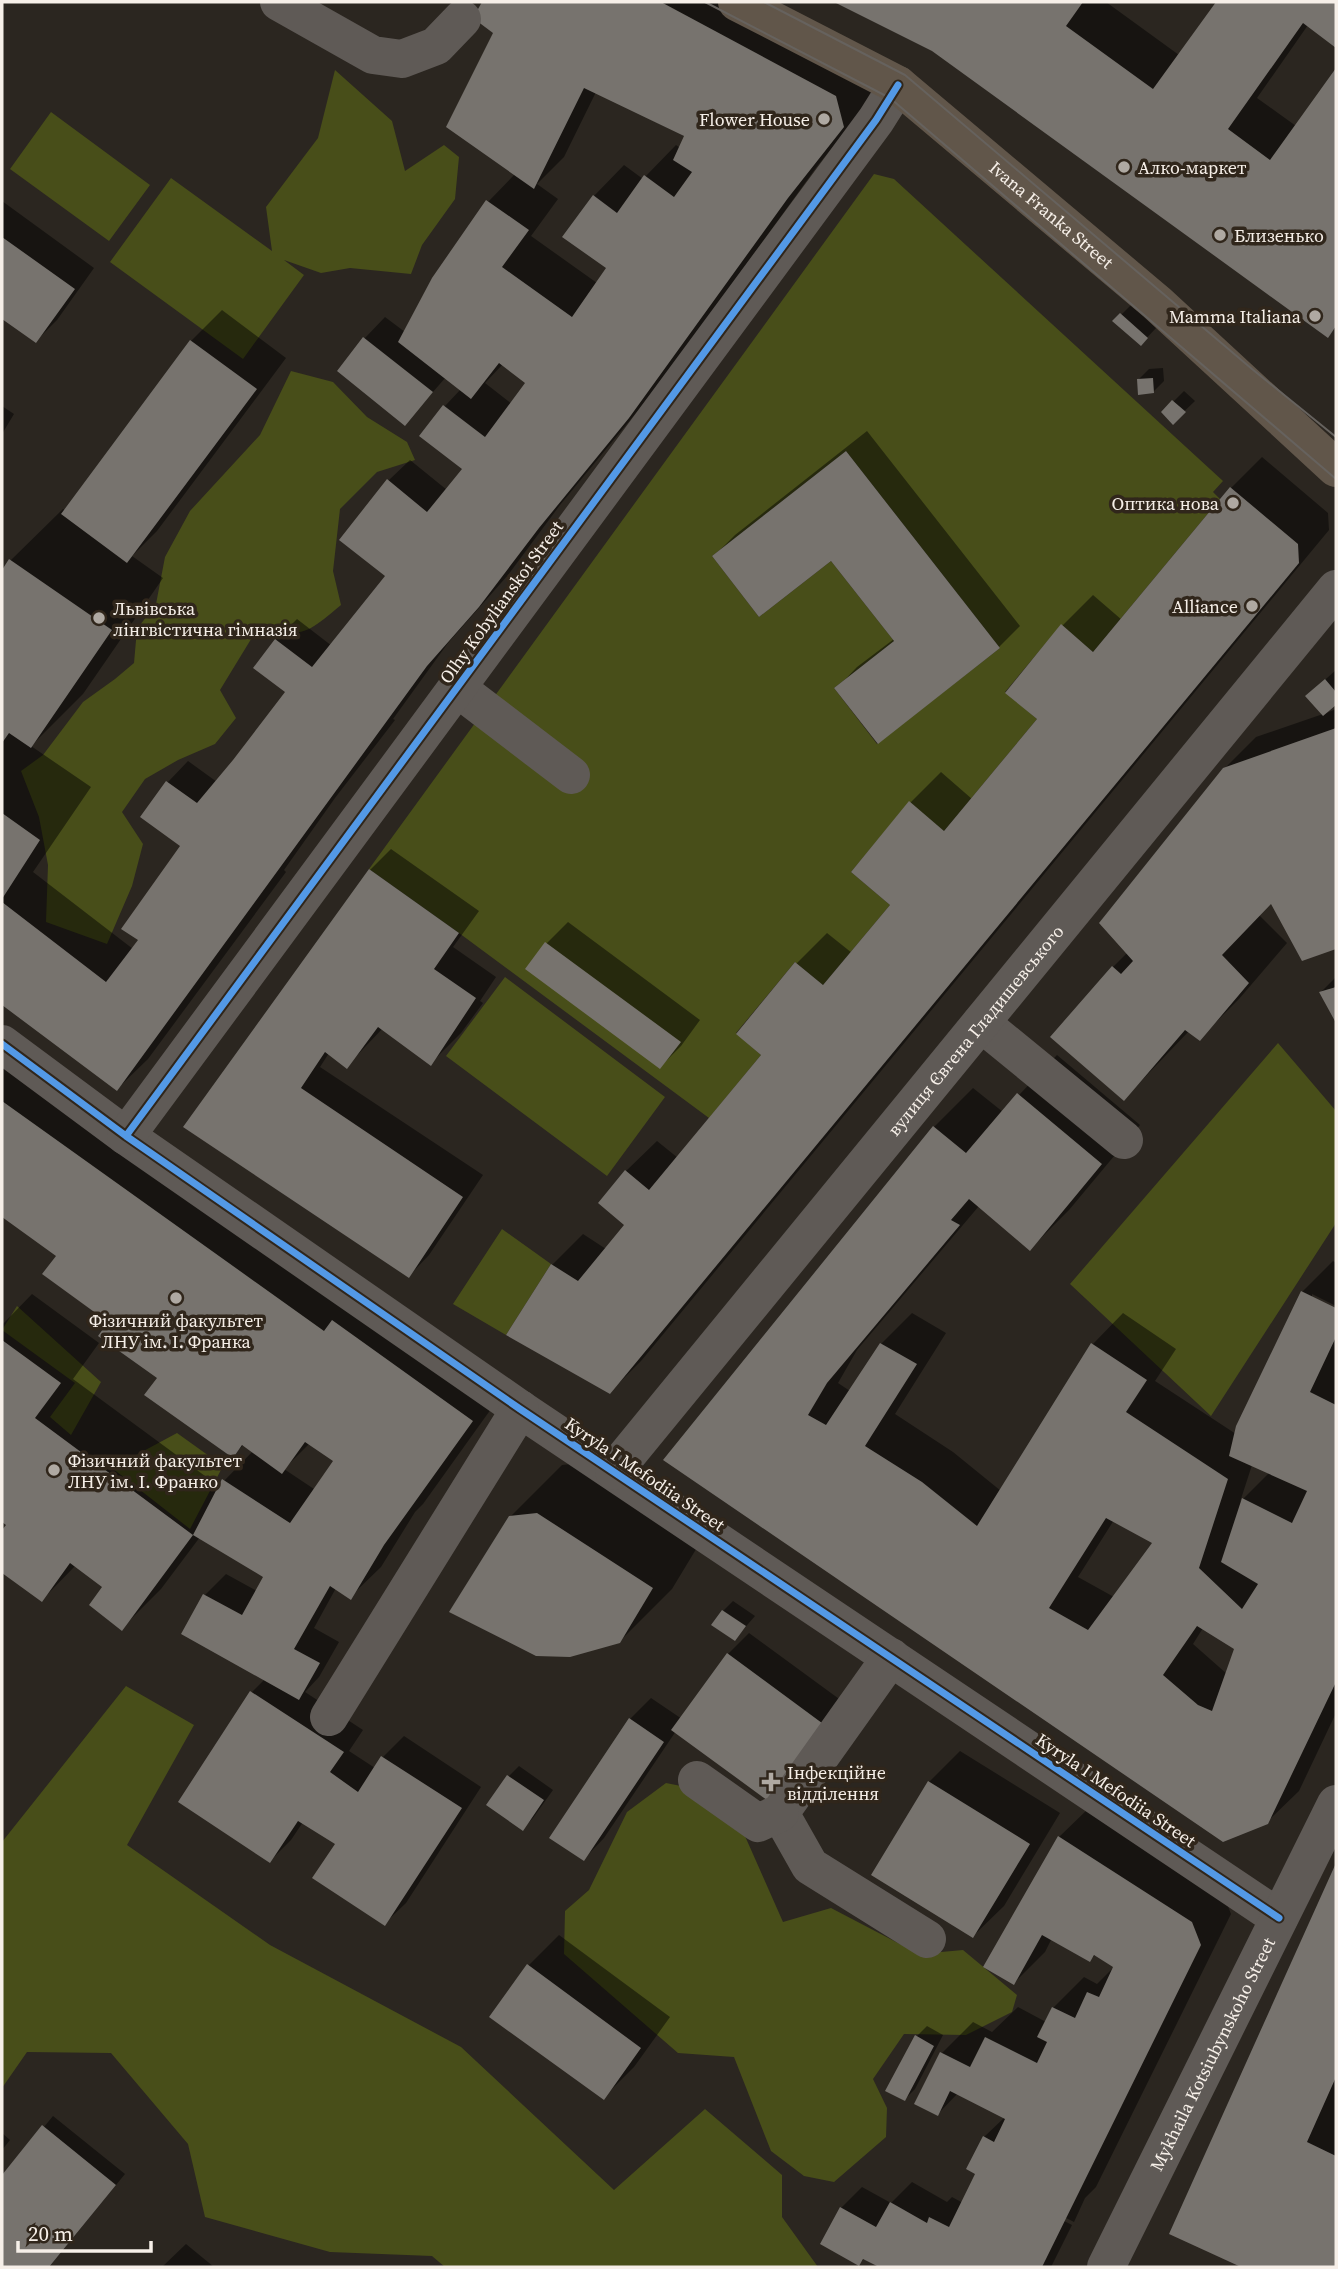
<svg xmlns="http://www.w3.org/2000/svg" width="1338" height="2269" font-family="'Source Serif 4',serif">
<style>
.green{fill:#484e19;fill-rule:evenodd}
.shadow{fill:#0007;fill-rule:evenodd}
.building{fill:#77736e;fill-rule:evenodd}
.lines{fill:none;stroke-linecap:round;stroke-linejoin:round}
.minor{stroke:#5f5a56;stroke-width:38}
.major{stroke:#61564a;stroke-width:38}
.tram{stroke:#66625e;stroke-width:2}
.cycleway-casing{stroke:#30261b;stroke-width:11}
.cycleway{stroke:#5399e6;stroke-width:7}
.poi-dot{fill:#afa9a2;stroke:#30261b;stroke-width:2.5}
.labels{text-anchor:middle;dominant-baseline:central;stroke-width:7;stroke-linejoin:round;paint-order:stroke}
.poi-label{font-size:18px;fill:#f6efe8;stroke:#30261b;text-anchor:start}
.street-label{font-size:18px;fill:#f6efe8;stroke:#30261b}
</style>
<rect width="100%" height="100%" fill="#2b2620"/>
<path class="green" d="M335,70L392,121L405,171L444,145L459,157L455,199L422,245L411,274L350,268L321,273L284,260L304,275L243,359L110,262L171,178L272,251L266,207L318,138Z
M51,112L150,185L109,241L10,169Z
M874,174L894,179L1223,481L1213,492L1220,499L1093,652L1061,625L1005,692L1037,719L944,831L909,802L851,872L890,905L823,985L795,962L736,1033L761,1055L709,1118L459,933L369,869ZM846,451L1000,648L877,744L834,688L894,641L831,561L759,617L712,556Z
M291,371L333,382L367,417L407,442L415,460L377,472L340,509L333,571L341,605C302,638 305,634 256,631L220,690L236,718L215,744L178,760L145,779L122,812L143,844L132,886L107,944L46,922L48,865L39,817L21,771L43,755L83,702L115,679L134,663L137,629L156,604L165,557L190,511L260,435Z
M505,977L665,1097L607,1176L446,1056Z
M1278,1043L1336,1111V1223L1211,1416L1070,1284Z
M502,1229L551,1264L506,1335L453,1304Z
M17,1306L101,1382L71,1435L50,1417L75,1383L2,1330Z
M177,1433L223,1466L190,1529L112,1468Z
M126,1686L194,1725L127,1845L270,1945L461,2047L614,2190L705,2109L782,2175V2217L818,2267H445L432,2256L330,2252L205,2217L188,2144L111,2053L27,2052L2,2088V1842Z
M666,1783L696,1789L737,1818L783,1922L831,1908L919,1954L963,1950L1017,1995L1012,2012L966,2035L904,2034L873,2079L887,2108L886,2137L834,2182L804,2176L771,2151L734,2057L678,2053L564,1954L565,1911L589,1890L627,1812Z"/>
<path class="shadow" d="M484,2H774L882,87L818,165L659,385L560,505L508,575L448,643L393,719L395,720L335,798L284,870L286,872L148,1059L117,1089L2,1003V573L11,560L63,509L65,510L191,341L222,310L286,358L157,531L132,556L163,578L83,694L31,746L91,787L33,872L133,949L140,939L182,846L143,817L168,782L188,761L217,782L287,691L276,640L297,619L332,646L388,575L364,511L389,480L410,460L447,490L465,469L422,436L445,406L461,389L446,377L405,424L339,370L365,338L385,317L405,332L488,202L515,174L495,34L475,17ZM596,92L686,137L680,148L676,145L643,179L624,165L594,196L608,268L597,283L531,236L558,199L537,184L564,157ZM503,364L528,383L512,404L485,383Z
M838,2H1106L1179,55L1217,2H1336V46L1308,25L1257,98L1296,126L1336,71V327L1328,336L932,50Z
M2,201L94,268L57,320L36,341L2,316Z
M1132,304L1157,327L1141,344L1115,321Z
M1163,368L1164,381L1153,392L1139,379L1149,369Z
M1184,391L1195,401L1173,422L1163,412Z
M2,406L14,414L2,434Z
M867,431L1020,626L999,647L837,688L857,667L894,639L832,558L714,556L735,535Z
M1262,457L1328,513L1329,530L641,1361L610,1392L552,1265L583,1234L606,1249L626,1225L600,1203L626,1171L657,1141L678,1158L764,1054L738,1033L797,963L827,933L852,953L892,904L910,803L941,772L972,799L1039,718L1062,626L1093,595L1122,620L1231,488Z
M1336,670V702L1324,714L1336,709V947L1302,959L1272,902L1259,915L1287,943L1239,999L1200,1038L1189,1031L1124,1099L1113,967L1128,952L1224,769L1256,737L1323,714L1318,686Z
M391,849L479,911L453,947L496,977L480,1001L483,1003L461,1033L431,1063L383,1028L347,1066L329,1053L320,1067L483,1175L429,1255L409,1276L185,1127L370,870Z
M568,922L700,1020L681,1046L660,1067L528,969L547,943Z
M1336,977V1020L1321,992Z
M2,1049L511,1381L423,1504L415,1512L381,1567L350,1597L336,1588L314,1628L339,1642L319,1677L305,1692L363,1730L349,1751L375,1768L383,1757L404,1736L481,1787L406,1903L385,1923L337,1844L303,1822L291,1840L270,1861L181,1801L252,1692L265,1679L184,1633L205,1595L226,1574L257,1591L266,1576L200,1537L161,1589L122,1628L105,1586L76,1565L42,1600L2,1571V1533L8,1525L2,1520V1325L32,1294L99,1343L73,1379L220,1487L224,1481L253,1451L244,1444L233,1456L159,1377L58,1255L2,1215ZM310,1443L335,1460L314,1489L284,1469Z
M1057,1055L1140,1125L1069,1210L1030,1249L979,1206L857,1350L838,1383L850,1391L881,1344L912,1313L946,1333L895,1414L953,1452L1001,1491L1093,1344L1123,1313L1176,1349L1155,1381L1236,1434L1302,1292L1333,1261L1336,1263V1306L1312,1294V1298L1336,1310V1713L1299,1791L1267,1822L665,1460L934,1127L973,1088L1003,1112ZM1252,1465L1270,1472L1240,1502ZM1114,1520L1155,1542L1114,1597L1078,1577ZM1203,1628L1236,1648L1227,1674L1193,1644Z
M589,1462L704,1536L672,1589L619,1642L510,1517L562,1465Z
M733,1601L755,1616L735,1639L723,1611Z
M749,1633L846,1704L791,1780L676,1731L604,1838L584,1859L630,1719L651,1698L682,1719L728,1654Z
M960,1751L1060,1813L1004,1906L973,1936L929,1782Z
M519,1766L553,1790L533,1818L523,1828L489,1804L509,1776Z
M1090,1807L1222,1891L1231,1914L1096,2187L1085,2198L1074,2222L982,2175V2179L1072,2225L1051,2267H883L865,2258L859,2264L841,2208L862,2187L891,2203L912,2182L947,2202L952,2197L963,2203L977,2175L984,2137L1005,2117L958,2093L938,2114L916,2103L942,2053L973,2022L992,2032L1018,2007L1046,2022L1053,2008L1084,1977L1097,1984L1115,1966L1096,1954L1090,1960L1052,1938L1045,1952L1014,1983L1059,1837Z
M1336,1868V2267H1246L1171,2233Z
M559,1935L670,2017L634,2067L603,2098L528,1966Z
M927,2026L943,2035L915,2089L905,2099L916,2037Z
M53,2116L125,2174L49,2267H2V2178Z
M2,2133L10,2140L2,2150Z
M186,2244L214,2267H162Z"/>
<path class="building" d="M482,2H661L836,96L844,127L788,198L629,418L539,528L479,607L427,666L117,1091L2,1005V902L106,982L138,940L121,929L180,846L140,817L166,781L197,803L233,760L285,692L253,668L275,639L312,667L385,576L339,540L387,479L427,512L462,469L419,436L443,405L485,437L525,383L499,363L471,399L398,342L432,278L486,200L529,230L502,267L572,317L606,268L562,237L593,195L617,213L644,175L674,197L692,172L673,160L684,136L584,88L534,189L446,127L493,33L473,18Z
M834,2H1083L1066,26L1153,89L1216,2H1336V48L1303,23L1228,129L1270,160L1336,68V326L1328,338L932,51Z
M2,237L75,289L36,343L2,319Z
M1120,313L1148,338L1141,346L1112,321Z
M363,337L433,392L405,426L337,371Z
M190,340L257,389L127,563L61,514Z
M1153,378L1154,393L1138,395L1137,379Z
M1172,400L1186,412L1173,425L1161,412Z
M846,451L1000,648L878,744L834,688L894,641L831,561L759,617L712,556Z
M1230,487L1298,544L1299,563L610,1394L506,1335L551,1264L578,1281L624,1225L598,1203L625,1170L649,1190L761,1055L736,1034L795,962L823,985L890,905L851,872L909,801L944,831L1037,719L1005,693L1061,624L1093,652Z
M9,559L112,630L31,748L9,733L2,743V570Z
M1325,679L1336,692V705L1323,716L1305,696Z
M1336,728V949L1302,961L1271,904L1222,955L1249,983L1200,1041L1185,1030L1124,1101L1050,1037L1112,966L1121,974L1133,961L1099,923L1223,768Z
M2,813L40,840L2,899Z
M369,869L459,933L434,969L476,998L431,1066L378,1027L347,1069L325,1052L301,1088L463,1197L409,1278L183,1127Z
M545,942L681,1042L660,1069L525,969Z
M1336,987V1023L1319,992Z
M1017,1093L1102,1164L1030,1251L969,1199L951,1220L960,1225L827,1383L808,1415L826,1425L880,1343L917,1364L865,1446L922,1482L977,1526L1091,1343L1147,1380L1126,1412L1228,1479L1199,1568L1242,1609L1258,1584L1221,1562L1242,1498L1292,1523L1307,1491L1229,1456L1236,1426L1301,1291L1336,1308V1337L1310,1392L1336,1405V1682L1268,1824L1223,1842L663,1460L933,1126L966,1153ZM1106,1518L1152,1543L1088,1630L1049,1608ZM1197,1626L1234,1649L1212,1711L1198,1705L1163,1675Z
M2,1101L324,1331L332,1320L473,1421L384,1545L351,1600L330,1586L294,1649L320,1663L299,1700L181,1634L203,1594L242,1615L263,1577L193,1535L222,1479L290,1523L333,1461L305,1442L282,1474L242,1445L233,1458L144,1395L157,1378L98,1336L108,1322L42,1274L56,1256L2,1217Z
M2,1340L61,1383L35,1418L193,1535L122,1631L89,1605L102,1587L70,1563L42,1602L2,1573V1530L6,1525L2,1522Z
M537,1513L653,1588L620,1643L570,1657L536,1656L449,1612L509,1516Z
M722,1610L746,1626L735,1641L711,1625Z
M727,1653L826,1726L771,1803L671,1730Z
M250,1691L344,1752L330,1772L358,1792L381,1756L462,1808L385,1926L312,1878L335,1844L298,1821L270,1863L178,1802Z
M629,1718L664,1742L584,1861L549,1838Z
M507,1775L544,1800L523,1831L486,1805Z
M928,1781L1030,1844L973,1938L871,1875Z
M1058,1836L1192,1922L1201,1945L1042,2267H879L863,2259L859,2266L820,2244L840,2207L876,2227L890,2202L927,2223L929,2217L949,2227L975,2174L966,2169L983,2136L994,2142L1005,2119L950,2091L938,2116L914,2104L940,2052L970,2067L985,2037L1037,2063L1047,2042L1037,2037L1052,2007L1075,2018L1087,1992L1099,1997L1113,1967L1094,1955L1090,1962L1042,1935L1014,1985L983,1967Z
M1336,1863V2077L1307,2142L1336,2156V2267H1241L1169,2234Z
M527,1964L641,2048L604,2100L489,2017Z
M915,2035L934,2046L905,2101L885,2091Z
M42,2125L116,2185L49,2267H2V2175Z"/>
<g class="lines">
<g class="minor">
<path d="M279,2L373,55L402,59L436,46L462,19"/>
<path d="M457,688L571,775"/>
<path d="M981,1023L1124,1140"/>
<path d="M2,1044L126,1136L520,1409L1279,1918"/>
<path d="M126,1136L876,120L898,85"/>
<path id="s1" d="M614,1471L1336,589"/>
<path d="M891,1657L780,1813L810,1866L927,1939"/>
<path d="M329,1717L520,1409"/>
<path d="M697,1780L758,1823L780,1813"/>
<path id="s2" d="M1106,2267L1336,1804"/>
</g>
<path class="major" id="s3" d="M737,2L898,85L1157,303L1336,468"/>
<path class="tram" d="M705,2L890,98L1336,479
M764,2L905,75L1252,369L1336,437"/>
<g class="cycleway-casing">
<path id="cycleway" d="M2,1044L126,1136L520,1409L1279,1918
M126,1136L876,120L898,85"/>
</g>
<use href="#cycleway" class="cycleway"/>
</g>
<g class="poi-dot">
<circle cx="824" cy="119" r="7"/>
<circle cx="1124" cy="167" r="7"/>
<circle cx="1220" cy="235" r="7"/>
<circle cx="1315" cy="316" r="7"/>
<circle cx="1233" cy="503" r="7"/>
<circle cx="1252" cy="606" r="7"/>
<circle cx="99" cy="618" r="7"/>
<circle cx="176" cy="1298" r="7"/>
<circle cx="54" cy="1470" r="7"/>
<path d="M767.5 1771.5h7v7h7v7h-7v7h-7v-7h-7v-7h7z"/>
</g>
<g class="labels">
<g class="poi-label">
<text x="810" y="119" text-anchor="end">Flower House</text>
<text x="1138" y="167">Алко-маркет</text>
<text x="1234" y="235">Близенько</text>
<text x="1301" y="316" text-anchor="end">Mamma Italiana</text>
<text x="1219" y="503" text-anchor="end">Оптика нова</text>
<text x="1238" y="606" text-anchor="end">Alliance</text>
<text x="113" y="608">Львівська<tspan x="113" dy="21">лінгвістична гімназія</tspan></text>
<text x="176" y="1320" text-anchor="middle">Фізичний факультет<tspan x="176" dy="21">ЛНУ ім. І. Франка</tspan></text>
<text x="68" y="1460">Фізичний факультет<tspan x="68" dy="21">ЛНУ ім. І. Франко</tspan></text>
<text x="787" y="1772">Інфекційне<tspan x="787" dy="21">відділення</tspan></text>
</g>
<g class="street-label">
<text stroke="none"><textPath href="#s3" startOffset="382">Ivana Franka Street</textPath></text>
<text transform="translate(501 602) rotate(-54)">Olhy Kobylianskoi Street</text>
<text stroke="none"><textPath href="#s1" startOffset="570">вулиця Євгена Гладишевського</textPath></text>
<text transform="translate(645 1474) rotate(34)">Kyryla I Mefodiia Street</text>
<text transform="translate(1116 1790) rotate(34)">Kyryla I Mefodiia Street</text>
<text stroke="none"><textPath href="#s2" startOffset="238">Mykhaila Kotsiubynskoho Street</textPath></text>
</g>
</g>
<rect width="1338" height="2269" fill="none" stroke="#f6efe8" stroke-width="7"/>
<path d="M18 2241v10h133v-10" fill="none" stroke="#f6efe8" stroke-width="3.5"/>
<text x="28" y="2241" font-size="21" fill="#f6efe8" stroke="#30261b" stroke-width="5" paint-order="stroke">20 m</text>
</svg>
